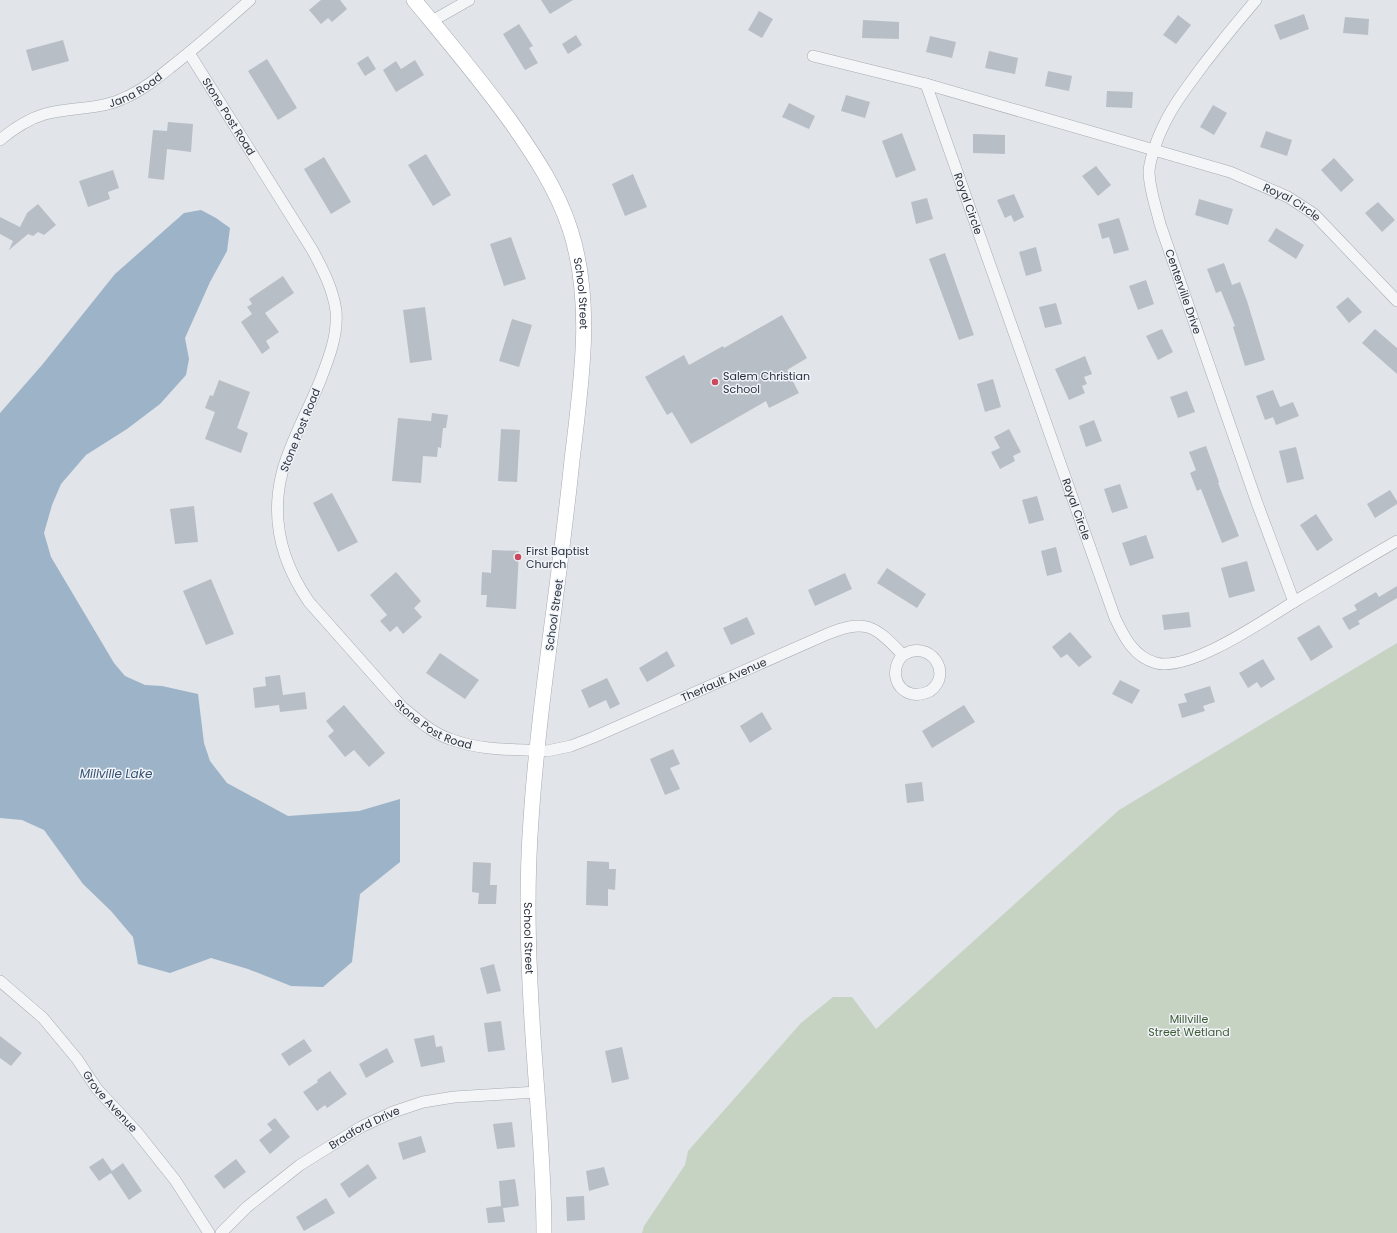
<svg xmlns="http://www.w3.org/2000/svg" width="1397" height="1233" font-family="Poppins,sans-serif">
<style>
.green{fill:#c7d3c2}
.water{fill:#9db3c8}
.building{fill:#b8bec6}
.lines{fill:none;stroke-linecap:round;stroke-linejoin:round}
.street-casing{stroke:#a6abb3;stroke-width:12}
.secondary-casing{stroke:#a6abb3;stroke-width:16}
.street{stroke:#f3f5f7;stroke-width:11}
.secondary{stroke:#fff;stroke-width:15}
.poi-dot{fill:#cb495f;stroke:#f0f3f7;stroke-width:1.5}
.labels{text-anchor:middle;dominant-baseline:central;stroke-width:3;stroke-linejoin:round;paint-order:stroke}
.street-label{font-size:11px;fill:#2a3240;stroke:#f0f3f7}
.poi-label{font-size:11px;fill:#2a3240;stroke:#f0f3f7;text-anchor:start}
.park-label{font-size:11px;fill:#3f5c37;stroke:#f0f3f7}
.water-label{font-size:12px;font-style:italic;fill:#355273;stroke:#f0f3f7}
</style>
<rect width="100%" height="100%" fill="#e1e4e9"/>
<path class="green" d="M1397,643V1233H642L644,1226L685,1165L688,1151L801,1023L833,997H852L876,1029L1119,810Z"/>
<path class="water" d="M201,210L216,218L230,228L227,251L210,282L185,338L189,359L186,375L160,404L127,429L86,455L61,484L52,505L44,533L51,557L114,663L125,676L145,685L162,686L198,694L204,743L210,761L227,783L288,816L359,811L400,799V862L360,894L352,962L323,987L291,986L248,969L211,958L170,973L138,964L133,937L111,911L83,884L44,830L22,820L0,818V413L42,365L115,274L184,213Z"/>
<path class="building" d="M321,0H340L347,9L332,22L328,18L321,24L309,10Z
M541,0H573L550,14Z
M759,11L773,19L762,38L748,30Z
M1304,14L1309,29L1280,40L1274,25Z
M1178,15L1191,25L1176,44L1163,35Z
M1345,17L1369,19L1368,35L1343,33Z
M863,20L899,22V39L862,38Z
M519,24L533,46L529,48L538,63L525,70L503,34Z
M576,35L582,45L568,54L562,44Z
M930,36L956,42L952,58L926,52Z
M63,40L69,61L32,71L26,50Z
M989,51L1018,58L1015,74L985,68Z
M368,56L376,69L365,76L357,63Z
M267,59L297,108L278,120L248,71Z
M415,60L424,75L396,92L383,70L396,61L401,69Z
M1048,71L1072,76L1069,91L1045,86Z
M1107,91L1133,92L1132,108L1106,107Z
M846,95L870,102L865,118L841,111Z
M789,103L815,116L809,129L782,117Z
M1213,105L1227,113L1214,135L1200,127Z
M168,122L193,124L191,152L167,149L164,180L148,178L153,130L167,131Z
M1266,131L1292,140L1287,156L1260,147Z
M902,133L916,170L896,178L882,141Z
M973,134L1005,135V154L973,153Z
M426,154L451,195L433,206L408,165Z
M324,157L351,202L331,214L304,169Z
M1334,158L1354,180L1341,192L1321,170Z
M1096,166L1111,185L1098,196L1082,176Z
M113,170L119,188L108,192L110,199L88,207L79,181Z
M633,174L647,207L625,216L612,184Z
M1014,194L1024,217L1014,222L1011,215L1005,218L997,200Z
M927,198L933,219L916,224L911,202Z
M1199,199L1233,209L1228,225L1195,215Z
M1378,202L1395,220L1382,232L1365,213Z
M38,204L56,225L44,235L38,232L33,236L28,234L9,250L13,241L0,234V217L20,227L27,213Z
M1119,218L1129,250L1114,254L1109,237L1102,239L1098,224Z
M1276,228L1304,245L1296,259L1268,241Z
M511,237L526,279L504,286L490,244Z
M1036,247L1042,271L1026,276L1019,252Z
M945,253L974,335L959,340L929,259Z
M1224,263L1232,285L1240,282L1247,301L1265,360L1245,366L1233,327L1235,326L1221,291L1216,293L1207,269Z
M283,276L294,293L265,313L279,332L266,341L270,348L262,354L241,322L252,314L247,307L252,304L249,299Z
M1146,280L1154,304L1138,310L1129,286Z
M1348,297L1362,312L1349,323L1336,307Z
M1056,303L1062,324L1045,328L1039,307Z
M425,307L432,360L410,363L403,310Z
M782,315L807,358L787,370L799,393L769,408L766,401L691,444L672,412L667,415L645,377L684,355L689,365L723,346L724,348Z
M512,319L532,325L519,367L499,361Z
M1162,329L1173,352L1158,360L1146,336Z
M1375,329L1397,348V374L1362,343Z
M1085,356L1092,374L1084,377L1087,384L1082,386L1085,393L1069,400L1055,369Z
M993,379L1001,407L985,412L977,384Z
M219,380L250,392L237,428L248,433L241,453L205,439L215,412L205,408L210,395L213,396Z
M1273,390L1280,407L1293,402L1299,416L1276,425L1273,417L1265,420L1256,396Z
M1187,391L1195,412L1178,418L1170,397Z
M432,413L448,415L446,428H443L441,448L438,447L437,457L423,456L421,483L392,481L398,418L431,421Z
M1094,420L1102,441L1086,447L1079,426Z
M501,429L520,430L517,482L498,481Z
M1009,429L1021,452L1013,456L1015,461L1000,469L991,452L1000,448L994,437Z
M1206,446L1219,482L1218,483L1239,536L1222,543L1201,489L1197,491L1190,473L1196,470L1189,452Z
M1296,447L1304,479L1287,483L1279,451Z
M1120,484L1128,508L1112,513L1104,489Z
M1390,490L1397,501V504L1375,518L1367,504Z
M332,493L358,542L338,552L313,503Z
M1037,496L1044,520L1029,524L1022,500Z
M194,506L198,542L175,544L170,509Z
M1316,514L1333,540L1317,551L1300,525Z
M1146,535L1154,558L1130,566L1122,543Z
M1056,547L1062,572L1047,576L1041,551Z
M492,550L519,551L516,609L486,607L487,595H481L482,572L491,573Z
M1247,561L1255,591L1229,598L1221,568Z
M887,568L926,594L917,608L877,583Z
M396,572L421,601L414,608L422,617L403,634L397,626L390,632L380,621L387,615L370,595Z
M845,573L852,589L815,606L808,590Z
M211,579L234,634L206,645L183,591Z
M1397,586V598L1358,621L1360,624L1349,630L1342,618L1357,610L1354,605L1376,592L1379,597Z
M1189,612L1191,627L1164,630L1162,615Z
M747,617L755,634L731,645L723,628Z
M1319,625L1333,647L1311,661L1297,638Z
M1070,632L1092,657L1079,667L1067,654L1061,658L1052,647Z
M667,651L675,666L647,682L639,668Z
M440,653L479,680L465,699L426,673Z
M1263,659L1275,679L1261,688L1257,682L1248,688L1239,673Z
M280,675L283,695L305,692L307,709L280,712L279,705L255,708L253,688L266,686L265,677Z
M607,678L620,704L610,709L606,700L589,708L581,690Z
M1120,680L1140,690L1132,704L1112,694Z
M1210,686L1215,702L1203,706L1205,711L1182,718L1178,704L1187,702L1184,694Z
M344,705L385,753L369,767L354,750L345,757L328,736L334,731L326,721Z
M964,705L975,722L932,748L922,731Z
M762,712L772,729L750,743L740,726Z
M673,749L680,764L670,768L680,789L665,795L650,759Z
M922,782L924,801L907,803L905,784Z
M587,861L609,862V869H616L615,890L608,889V906L586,905Z
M473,862L491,863L490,885H497L496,904H478L479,893L472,892Z
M494,964L501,991L487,994L480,968Z
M501,1021L505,1050L488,1052L484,1023Z
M434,1035L436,1047L442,1046L445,1062L421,1067L414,1039Z
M0,1036L22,1053L11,1066L0,1058Z
M304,1039L312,1051L289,1066L281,1054Z
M622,1047L629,1079L612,1083L605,1051Z
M387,1048L394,1062L366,1078L359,1064Z
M330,1071L347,1094L327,1108L325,1105L317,1111L303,1092L318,1082L317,1080Z
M275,1118L290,1137L270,1154L259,1140L272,1130L267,1124Z
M512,1122L515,1147L497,1149L493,1124Z
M421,1136L426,1152L403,1160L398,1143Z
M103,1158L112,1171L123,1163L142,1191L129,1200L111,1173L99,1181L89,1167Z
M236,1159L246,1172L224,1189L214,1176Z
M368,1164L377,1178L349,1198L340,1184Z
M604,1167L609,1185L589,1191L586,1171Z
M515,1179L519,1206L503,1208L505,1222L488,1223L486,1208L501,1206L499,1181Z
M584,1196L585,1220L567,1221L566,1197Z
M326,1198L335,1213L304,1231L296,1217Z"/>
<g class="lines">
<g class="street-casing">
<g id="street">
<path id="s1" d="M1256,0C1238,21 1221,42 1204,64C1185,90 1170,108 1158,138C1154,149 1150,159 1149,171C1149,188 1156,207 1160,224L1257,503L1294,602"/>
<path d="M432,21L469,0"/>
<path id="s2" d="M189,53L313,251C323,270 333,289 336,311C338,335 329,358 320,381C308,411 290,442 282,473C270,521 282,563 309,602L402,707C417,719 432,733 450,739C481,751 515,749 547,751L571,746L594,737L825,635C866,618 874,625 903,655C891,667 893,689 912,694C918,695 924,694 930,691C954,674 930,638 903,655"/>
<path id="s3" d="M813,56L926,84L1230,172L1288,197L1314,214L1397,301"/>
<path id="s4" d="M926,84L1115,618C1124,637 1134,657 1156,663C1191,672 1267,618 1297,600C1331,580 1364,560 1397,541"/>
<path id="s5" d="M0,140C13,129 28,119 45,114C70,107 98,110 122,99C140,92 156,79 171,67C198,46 224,23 250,0"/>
<path id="s6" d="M0,981L43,1018L77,1059L97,1089L136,1131L175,1180L209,1233"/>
<path id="s7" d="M221,1233L247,1207L300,1165L361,1127L393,1112L423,1102L454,1097L537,1092"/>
</g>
</g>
<g class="secondary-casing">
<g id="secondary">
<path id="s8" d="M414,0C447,40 481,80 511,122C534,155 557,189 570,229C594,303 581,384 572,460C560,580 539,699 531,820C525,901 529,983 535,1065C539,1121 544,1177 544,1233"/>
</g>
</g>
<use href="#street" class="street"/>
<use href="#secondary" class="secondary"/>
</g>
<g class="poi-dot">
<circle cx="715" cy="382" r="4"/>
<circle cx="518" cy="557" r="4"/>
</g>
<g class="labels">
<g class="street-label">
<text stroke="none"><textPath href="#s5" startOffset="147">Jana Road</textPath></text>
<text stroke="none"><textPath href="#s2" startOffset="75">Stone Post Road</textPath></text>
<text stroke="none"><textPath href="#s3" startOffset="502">Royal Circle</textPath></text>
<text stroke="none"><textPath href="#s4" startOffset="127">Royal Circle</textPath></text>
<text stroke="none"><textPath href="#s1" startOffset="330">Centerville Drive</textPath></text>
<text stroke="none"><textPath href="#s8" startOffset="344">School Street</textPath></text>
<text transform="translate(300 430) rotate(-68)">Stone Post Road</text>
<text stroke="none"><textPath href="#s4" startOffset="451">Royal Circle</textPath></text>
<text transform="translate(554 615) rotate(-82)">School Street</text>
<text stroke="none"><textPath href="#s2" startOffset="1094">Theriault Avenue</textPath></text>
<text stroke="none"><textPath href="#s2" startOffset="783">Stone Post Road</textPath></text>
<text stroke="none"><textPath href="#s8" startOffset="992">School Street</textPath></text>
<text stroke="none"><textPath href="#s6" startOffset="164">Grove Avenue</textPath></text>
<text stroke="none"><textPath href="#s7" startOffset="179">Bradford Drive</textPath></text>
</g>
<g class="poi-label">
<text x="723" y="376">Salem Christian<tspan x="723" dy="13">School</tspan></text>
<text x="526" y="551">First Baptist<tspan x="526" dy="13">Church</tspan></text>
</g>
<g class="park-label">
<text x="1189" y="1019">Millville<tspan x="1189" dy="13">Street Wetland</tspan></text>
</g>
<g class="water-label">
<text x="116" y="773">Millville Lake</text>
</g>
</g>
</svg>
